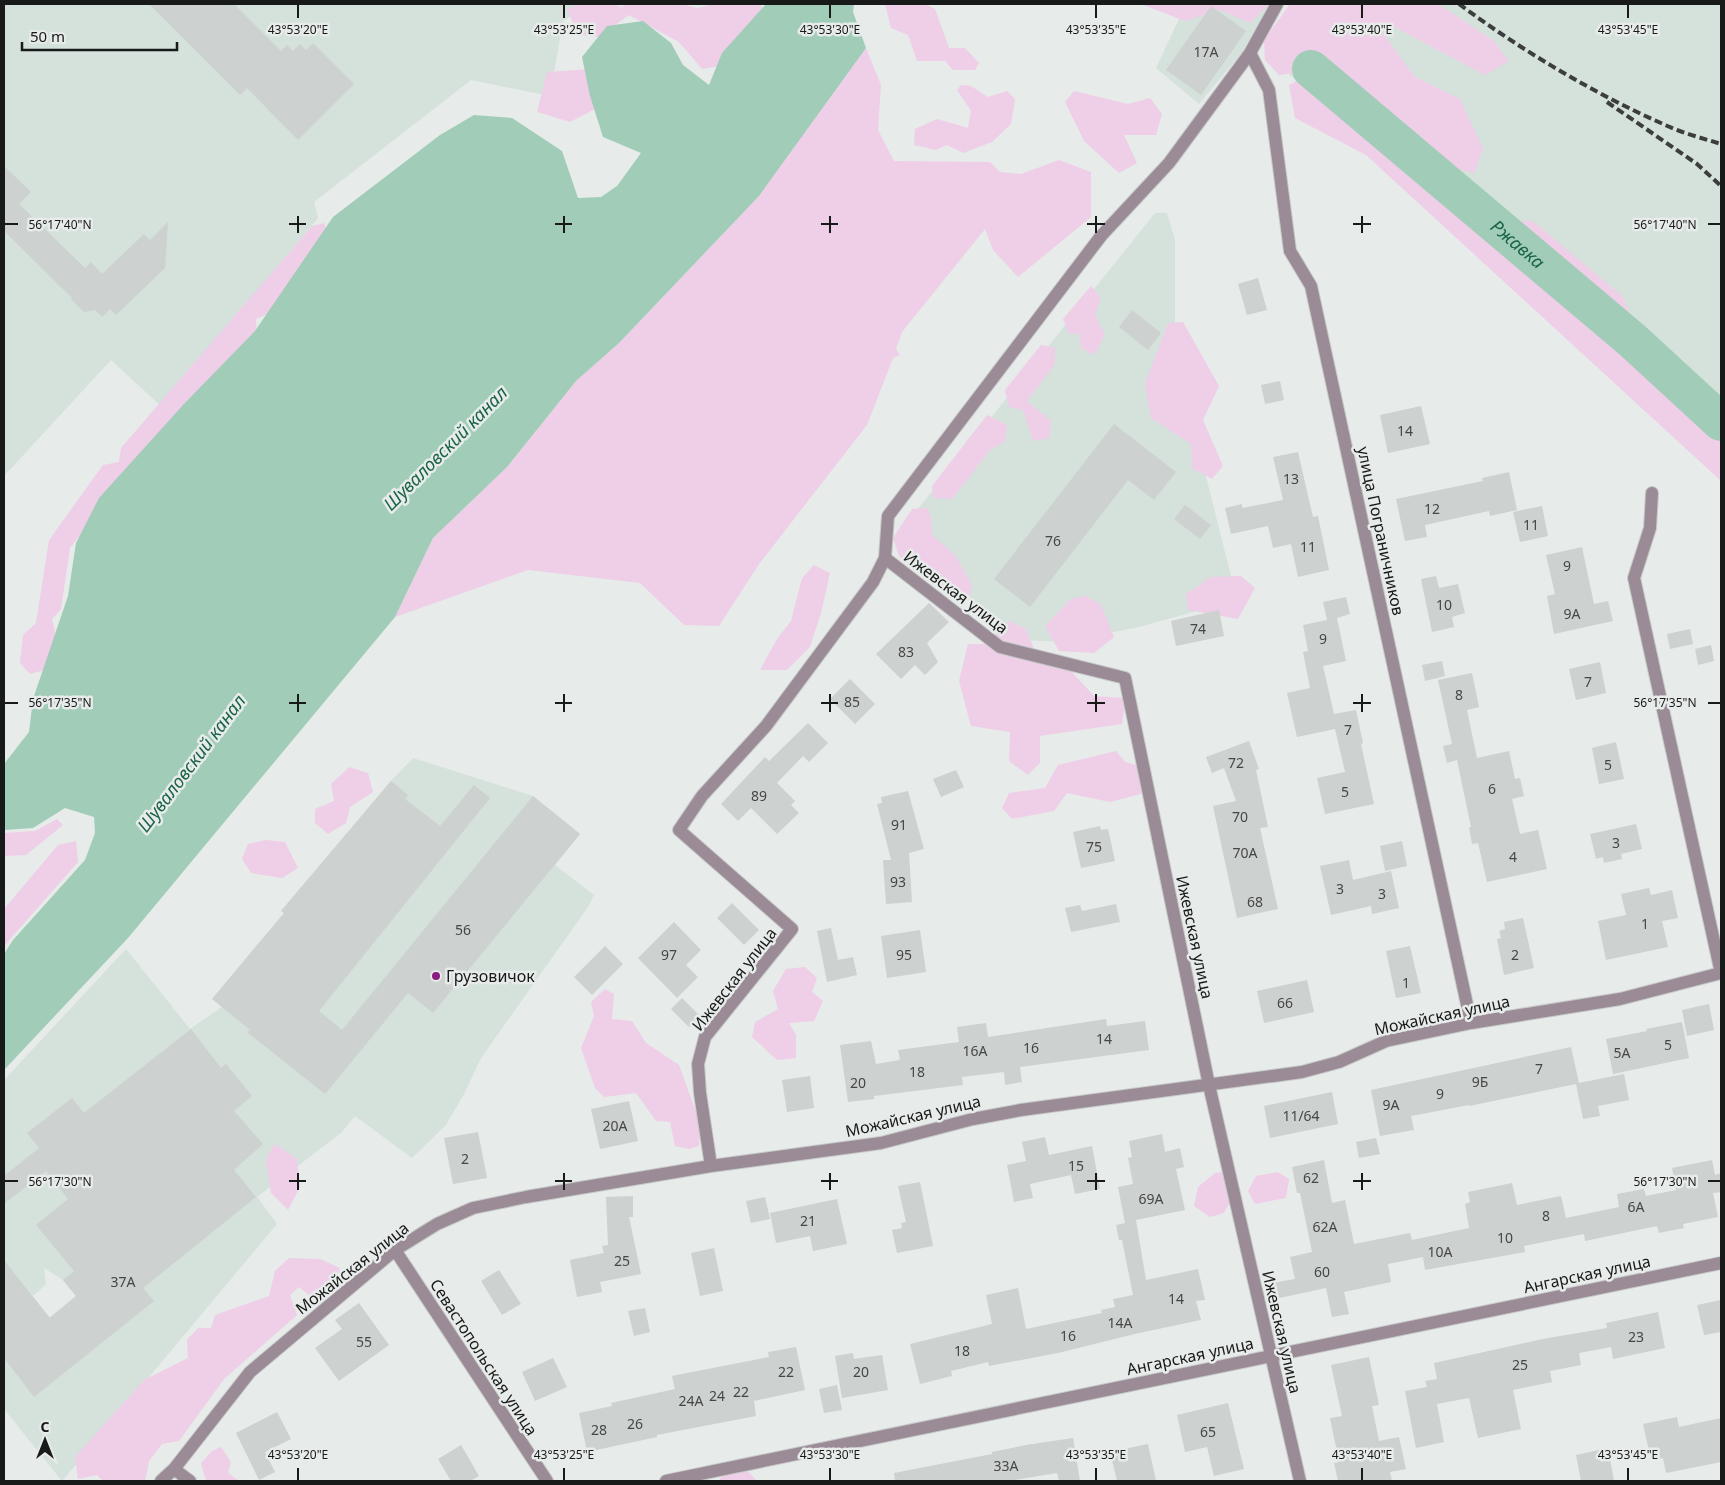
<svg xmlns="http://www.w3.org/2000/svg" width="1725" height="1485" font-family="'Noto Sans',sans-serif">
<style>
.built{fill:#d5e1db}
.green{fill:#efcee8}
.water{fill:#a1ccb8}
.lines{fill:none;stroke-linecap:round;stroke-linejoin:round}
.river{stroke:#a1ccb8;stroke-width:38}
.building{fill:#cdd1cf}
.minor-casing{stroke:#c6c9c8;stroke-width:14}
.minor{stroke:#9a8b96;stroke-width:12}
.rail{stroke:#3c3e3d;stroke-width:4;stroke-dasharray:8 4;stroke-linecap:butt}
.ticks{fill:none;stroke:#181919;stroke-width:2}
.poi-dot{fill:#8c1c7f;stroke:#e7ebe9;stroke-width:2}
.labels{text-anchor:middle;dominant-baseline:central;stroke-width:5;stroke-linejoin:round;paint-order:stroke}
.number-label{font-size:14px;fill:#454746}
.street-label{font-size:16px;fill:#181919;stroke:#e7ebe9}
.poi-label{font-size:16px;fill:#181919;stroke:#e7ebe9;text-anchor:start}
.water-label{font-size:18px;font-style:italic;fill:#196349;stroke:#e7ebe9}
.ticks-label{font-size:12px;text-anchor:middle;fill:#181919;stroke:#e7ebe9;stroke-width:5;stroke-linejoin:round;paint-order:stroke}
</style>
<rect width="100%" height="100%" fill="#e7ebe9"/>
<path class="built" d="M4,4H592L563,21L550,96L471,80L314,202L318,218L162,407L111,360L4,476Z
M1186,4H1269L1242,52L1199,104L1156,68Z
M1303,4H1721V465L1271,58Z
M1155,213H1167L1175,240V353L1237,600L1139,627L1064,642L1023,640L904,553L897,535Z
M413,758L533,796L580,834L555,865L594,895L588,907L481,1058L464,1094L446,1125L412,1158L355,1116L341,1133L257,1197L277,1224L62,1481L4,1409V1354L76,1296L63,1280L44,1268L46,1284L33,1296L4,1260V1080L126,949L190,1029L222,1007L212,999L267,933L284,947L298,925L281,911L391,781Z"/>
<path class="green" d="M579,4H613L621,7L627,4H680L698,8L713,4H760L766,13L726,65L702,69L679,42L629,15L598,37L578,35L567,9Z
M885,4H925L935,9L949,48H965L979,63L975,70H953L945,61H917L908,35L891,28Z
M1071,4H1269L1250,23L1220,10L1185,21L1141,4Z
M1290,4H1438L1494,41L1509,61L1485,75L1389,24L1382,32L1415,77L1460,99L1483,149L1474,173L1443,165L1332,69L1279,75L1265,60L1264,40Z
M866,48L881,85L878,130L894,161L990,162L1000,172L1021,174L1059,160L1091,172V217L1018,277L993,250L985,229L902,332L896,349L900,355L893,358L867,425L759,564L719,626L684,625L640,583L528,570L395,617L433,538L507,467L576,381L619,343L759,196Z
M592,69L599,107L570,122L537,112L547,72Z
M1308,75L1335,78L1494,221H1533L1622,296L1649,355L1721,422V481L1366,155L1295,118L1289,85Z
M961,85L971,86L988,97L1007,91L1015,99L1011,124L992,142L963,153L947,145L936,150L914,145L915,129L937,119L968,128L971,111L957,90Z
M1074,91L1128,104L1150,98L1162,114L1156,135H1124L1137,163L1119,173L1084,141L1065,102Z
M324,223L327,232L279,309L256,319L257,342L125,475L70,548L61,609L52,619L57,640L52,668L30,674L20,663L23,635L36,623L49,540L103,465L119,462L121,448L312,226Z
M1091,286L1101,298L1095,315L1105,335L1094,355L1081,348L1079,334H1069L1063,319Z
M1183,322L1219,386L1203,420L1223,466L1212,479L1192,468L1191,444L1151,418L1145,384L1168,323Z
M1041,345L1055,348V364L1027,401L1051,421L1049,438L1033,441L1023,410L1009,407L1005,390Z
M987,415L1007,425L1005,441L990,450L952,499L933,498L932,486Z
M928,508L931,518L932,535L956,556L972,585L970,595L952,598L899,556L893,538L912,509Z
M814,565L830,573L821,613L810,647L787,670H760L777,639L791,621L802,578Z
M1241,576L1255,588L1238,619L1188,610L1186,594L1211,577Z
M1086,596L1101,605L1114,637L1094,653L1059,651L1045,626L1071,599Z
M1010,621L1026,629L1038,659L1069,669L1094,696L1126,698L1122,724L1040,736V763L1028,775L1009,761L1010,732L971,726L959,681L968,644H991L998,628Z
M1116,751L1125,762L1140,766L1141,794L1110,802L1067,793L1054,811L1012,819L1002,808L1009,793L1045,788L1058,765Z
M349,767L368,773L373,792L350,807L346,823L328,834L315,823V809L334,801L331,784Z
M57,819L63,825L26,855L4,856V833L35,831Z
M266,840L285,842L298,868L282,878L251,873L242,859L248,844Z
M76,841L78,862L4,946V909L58,845Z
M805,967L817,978L812,992L823,1001L814,1021L789,1023L796,1035V1058L777,1060L752,1037L755,1022L778,1009L773,991L786,969Z
M605,989L614,994L612,1019L632,1021L646,1043L679,1065L700,1123L699,1146L689,1149L675,1146L670,1122L656,1121L636,1093L604,1097L595,1088L581,1048L594,1016L591,1002Z
M275,1144L297,1159L300,1187L288,1210L271,1193L266,1159Z
M1233,1171L1238,1187L1224,1213L1210,1217L1194,1206L1198,1187L1215,1173Z
M1278,1172L1289,1179L1286,1198L1255,1204L1248,1191L1256,1176Z
M289,1258L320,1259L340,1268L336,1282L314,1299L299,1287L290,1295L297,1315L224,1379L179,1441L162,1444L149,1461L145,1481H103L97,1475L78,1479L75,1457L144,1380L188,1358L187,1340L198,1328H211L215,1315L269,1296L275,1271Z
M221,1447L231,1462L228,1473L239,1481H206L201,1463L212,1451Z
M746,1469L757,1481H719L721,1477Z"/>
<path class="water" d="M766,4H854L853,12L866,48L759,196L619,343L576,381L507,467L433,538L395,617L128,938L4,1070V954L13,940L85,860L95,833L94,817L65,808L33,828L4,830V764L29,732L33,699L68,596L76,543L99,498L183,405L255,331L333,217L440,135L474,115L512,118L562,151L578,198L601,197L617,186L641,153L603,137L590,96L582,57L607,26L643,21L671,43L683,65L709,85L722,53Z"/>
<g class="lines">
<path class="river" id="s1" d="M1311,69L1632,340L1721,422"/>
</g>
<path class="building" d="M149,4H234L281,51L287,45L293,51L300,44L306,50L313,43L354,84L298,140L247,88L240,95Z
M1211,6L1246,31L1201,95L1166,70Z
M4,166L31,192L19,204L85,268L91,262L102,274L144,234L150,240L168,222L165,268L116,315L110,309L102,317L95,310L84,312L71,299L72,298L4,231Z
M1258,278L1267,310L1247,315L1238,284Z
M1132,310L1161,333L1148,350L1119,327Z
M1280,381L1284,400L1265,404L1261,385Z
M1421,406L1430,444L1388,453L1380,415Z
M1114,424L1176,472L1154,500L1128,480L1030,607L994,579Z
M1298,452L1313,517L1318,516L1329,570L1298,577L1291,544L1273,548L1268,526L1231,534L1225,508L1242,504V508L1283,500L1273,457Z
M1509,472L1517,510L1490,516L1489,511L1425,525L1427,537L1405,541L1396,499L1483,481L1482,478Z
M1185,505L1211,525L1200,539L1174,519Z
M1542,506L1548,536L1520,542L1513,512Z
M1582,547L1594,604L1608,601L1613,621L1554,634L1547,596L1555,594L1546,555Z
M1436,576L1439,588L1458,584L1465,613L1452,617L1454,627L1432,632L1421,579Z
M1346,597L1350,614L1337,618L1346,661L1323,666L1334,714L1356,710L1363,743L1361,744L1374,804L1325,814L1317,778L1345,772L1335,729L1297,737L1287,693L1310,688L1303,652L1308,651L1303,625L1327,620L1323,602Z
M929,603L949,622L927,643L938,662L925,675L915,665L901,679L876,654Z
M1219,610L1224,636L1176,646L1171,621Z
M1690,629L1693,644L1670,649L1667,634Z
M1711,645L1714,661L1698,665L1695,649Z
M1442,661L1445,676L1425,681L1422,665Z
M1600,662L1606,693L1576,700L1569,669Z
M1472,673L1479,707L1467,710L1477,758L1509,751L1515,779L1520,778L1524,796L1512,799L1520,834L1538,830L1547,869L1487,882L1478,843L1472,844L1469,827H1471L1457,760L1447,763L1443,746L1452,744L1438,680Z
M850,679L875,704L855,724L830,699Z
M808,723L828,743L809,762L803,756L777,783L795,801L791,805L799,813L777,834L751,808L738,821L721,804L765,757L769,761Z
M1249,741L1259,769L1256,770L1268,827L1260,828L1278,909L1237,918L1213,806L1236,801L1224,768L1212,773L1206,757Z
M1616,742L1624,779L1599,784L1592,748Z
M956,770L964,787L941,797L933,779Z
M391,781L408,795L405,799L440,826L474,785L490,798L319,1011L342,1030L533,796L580,834L433,1013L408,993L325,1094L247,1032L250,1030L212,999L284,913L281,911Z
M908,791L924,849L909,853L912,902L886,904L883,860H891L877,804L882,803L881,797Z
M1636,824L1642,849L1621,854L1622,859L1604,863L1603,857L1596,859L1590,834Z
M1100,826L1101,830L1108,829L1115,861L1081,868L1073,832Z
M1402,841L1407,866L1385,871L1380,846Z
M1349,860L1353,880L1391,871L1399,908L1372,914L1371,906L1331,915L1320,866Z
M1649,888L1651,895L1672,890L1678,918L1662,921L1668,947L1606,960L1598,921L1626,915L1621,894Z
M732,903L759,930L744,945L717,918Z
M1116,904L1120,922L1071,932L1065,908L1080,905L1082,911Z
M1523,918L1534,968L1504,975L1497,939L1501,938L1499,931L1505,929L1504,922Z
M674,922L701,950L686,965L698,977L677,998L638,958Z
M831,928L838,960L853,957L857,975L827,982L817,931Z
M920,930L926,972L887,978L881,936Z
M605,946L623,964L592,995L574,977Z
M1410,946L1421,993L1396,998L1386,951Z
M1307,980L1314,1012L1264,1023L1257,991Z
M682,998L700,1016L689,1027L671,1009Z
M1709,1004L1714,1030L1687,1036L1682,1010Z
M1106,1019L1107,1026L1145,1021L1149,1050L1020,1067L1022,1082L1005,1085L1004,1072L962,1077L963,1085L874,1096V1099L848,1102L840,1045L871,1041L876,1064L900,1060L898,1050L959,1042L957,1027L986,1023L988,1037Z
M1682,1022L1689,1058L1613,1074L1606,1039L1647,1031L1646,1029Z
M191,1029L221,1068L226,1064L252,1096L234,1111L263,1144L234,1170L256,1197L143,1288L154,1301L34,1397L4,1358V1260L50,1318L76,1296L63,1280L74,1271L36,1225L68,1199L46,1171L4,1204V1176L39,1148L27,1133L72,1098L84,1113Z
M1571,1047L1579,1083L1624,1074L1629,1100L1598,1106L1600,1116L1583,1119L1576,1084L1469,1106V1105L1411,1116L1414,1130L1380,1136L1371,1090Z
M810,1076L814,1108L787,1112L782,1080Z
M1332,1092L1338,1124L1270,1138L1264,1106Z
M629,1101L638,1141L600,1149L591,1109Z
M478,1132L487,1178L453,1184L444,1138Z
M1162,1134L1165,1152L1180,1148L1184,1167L1176,1169L1185,1210L1136,1220L1146,1280L1198,1269L1205,1300L1196,1301L1201,1320L1139,1333L1058,1353L989,1366L988,1362L951,1371L952,1376L920,1384L910,1344L992,1324L986,1295L1018,1288L1026,1329L1102,1313L1101,1310L1115,1307L1113,1299L1133,1295L1122,1240H1119L1116,1225L1125,1223L1118,1187L1133,1184L1128,1158L1132,1157L1129,1141Z
M1045,1137L1049,1155L1092,1146L1100,1189L1075,1194L1071,1175L1030,1184L1033,1198L1014,1202L1007,1165L1026,1161L1022,1142Z
M1376,1138L1380,1154L1359,1158L1356,1142Z
M1324,1160L1332,1203L1345,1200L1354,1244L1410,1233L1412,1240L1469,1228L1465,1204L1470,1202L1468,1192L1512,1183L1517,1205L1561,1196L1566,1218L1619,1207L1617,1194L1644,1189L1646,1196L1676,1190L1672,1168L1712,1160L1715,1175L1721,1173V1192L1713,1193L1718,1217L1683,1224L1684,1228L1659,1233L1657,1226L1585,1241L1584,1234L1524,1246L1525,1252L1425,1270L1423,1257L1388,1264L1391,1282L1344,1292L1349,1314L1332,1317L1326,1288L1275,1299L1272,1283L1295,1279L1290,1257L1312,1252L1300,1193H1297L1292,1167Z
M920,1182L933,1246L897,1253L892,1230L902,1228L901,1223L906,1222L898,1186Z
M633,1196V1217H629L641,1274L600,1282L602,1292L577,1297L570,1260L604,1253L602,1246L608,1245L606,1197Z
M765,1197L770,1219L751,1223L746,1201Z
M837,1199L847,1244L813,1251L810,1236L776,1243L770,1213Z
M714,1248L723,1291L700,1296L691,1253Z
M499,1270L521,1304L502,1315L481,1281Z
M1721,1300V1332L1704,1335L1697,1305Z
M359,1303L389,1345L339,1381L315,1348L342,1329L335,1320Z
M645,1308L650,1332L634,1336L628,1311Z
M1658,1312L1665,1348L1613,1359L1611,1347L1579,1353L1581,1365L1550,1371L1552,1382L1513,1390L1521,1429L1478,1438L1469,1398L1437,1404L1444,1442L1416,1448L1405,1391L1427,1387L1425,1381L1437,1379L1434,1363L1543,1339L1607,1328L1606,1323Z
M796,1347L805,1390L754,1401L756,1416L657,1435V1437L587,1452L579,1413L612,1406L611,1403L675,1389L672,1376L769,1357L768,1352Z
M853,1353L854,1359L882,1355L888,1390L842,1398L835,1356Z
M1369,1357L1379,1405L1372,1406L1379,1441L1399,1437L1406,1469L1390,1472L1392,1481H1338L1334,1463L1339,1462L1330,1418L1342,1416L1331,1365Z
M553,1358L567,1387L535,1401L522,1372Z
M837,1385L842,1410L824,1413L819,1389Z
M1228,1403L1244,1469L1214,1476L1207,1447L1185,1452L1177,1415Z
M277,1412L291,1439L265,1452L275,1472L259,1480L236,1433Z
M1677,1417L1679,1427L1721,1418V1462L1666,1473L1663,1458L1651,1460L1643,1424Z
M1073,1438L1080,1481H1059L1057,1473L1008,1481H895L894,1473L992,1454V1452L1026,1445Z
M1148,1444L1156,1481H1117L1110,1452Z
M461,1445L479,1476L470,1481H451L438,1459Z
M1608,1448L1614,1481H1581L1576,1455Z"/>
<g class="lines">
<g class="minor-casing">
<path id="minor" d="M1250,53L1269,90L1290,251L1311,286L1471,1023
M1652,493L1650,528L1634,578L1721,973
M885,558L1000,647L1125,678L1209,1085L1300,1481
M711,1166L700,1093L698,1064L705,1037L792,929L679,830L702,796L766,726L873,582L885,558L888,516L1101,236L1169,163L1250,53L1277,4
M395,1250L547,1481
M174,1469L190,1481
M161,1481L174,1469L250,1372L395,1250L437,1224L473,1208L526,1197L711,1166L881,1143L973,1119L1021,1110L1302,1072L1339,1062L1386,1041L1471,1023L1620,999L1721,973
M666,1481L1721,1263"/>
</g>
<use href="#minor" class="minor"/>
<path class="rail" d="M1459,4C1521,50 1593,93 1663,124C1682,133 1702,138 1721,144
M1607,102L1697,164L1721,186"/>
</g>
<path class="ticks" d="M298,5V18M564,5V18M830,5V18M1096,5V18M1362,5V18M1628,5V18M298,216V233M564,216V233M830,216V233M1096,216V233M1362,216V233M5,224H18M289,224H306M555,224H572M821,224H838M1087,224H1105M1353,224H1371M1708,224H1720M298,694V712M564,694V712M830,694V712M1096,694V712M1362,694V712M5,703H18M289,703H306M555,703H572M821,703H838M1087,703H1105M1353,703H1371M1708,703H1720M298,1173V1190M564,1173V1190M830,1173V1190M1096,1173V1190M1362,1173V1190M5,1181H18M289,1181H306M555,1181H572M821,1181H838M1087,1181H1105M1353,1181H1371M1708,1181H1720M298,1468V1480M564,1468V1480M830,1468V1480M1096,1468V1480M1362,1468V1480M1628,1468V1480"/>
<circle class="poi-dot" cx="436" cy="976" r="5"/>
<g class="labels">
<g class="number-label">
<text x="1206" y="51">17А</text>
<text x="1405" y="430">14</text>
<text x="1291" y="478">13</text>
<text x="1432" y="508">12</text>
<text x="1531" y="524">11</text>
<text x="1053" y="540">76</text>
<text x="1308" y="546">11</text>
<text x="1567" y="565">9</text>
<text x="1444" y="604">10</text>
<text x="1572" y="613">9А</text>
<text x="1198" y="628">74</text>
<text x="1323" y="638">9</text>
<text x="906" y="651">83</text>
<text x="1588" y="681">7</text>
<text x="1459" y="694">8</text>
<text x="852" y="701">85</text>
<text x="1348" y="729">7</text>
<text x="1236" y="762">72</text>
<text x="1608" y="764">5</text>
<text x="1492" y="788">6</text>
<text x="1345" y="791">5</text>
<text x="759" y="795">89</text>
<text x="1240" y="816">70</text>
<text x="899" y="824">91</text>
<text x="1616" y="842">3</text>
<text x="1094" y="846">75</text>
<text x="1245" y="852">70А</text>
<text x="1513" y="856">4</text>
<text x="898" y="881">93</text>
<text x="1340" y="888">3</text>
<text x="1382" y="893">3</text>
<text x="1255" y="901">68</text>
<text x="1645" y="923">1</text>
<text x="463" y="929">56</text>
<text x="669" y="954">97</text>
<text x="904" y="954">95</text>
<text x="1515" y="954">2</text>
<text x="1406" y="982">1</text>
<text x="1285" y="1002">66</text>
<text x="1104" y="1038">14</text>
<text x="1668" y="1044">5</text>
<text x="1031" y="1047">16</text>
<text x="975" y="1050">16А</text>
<text x="1622" y="1052">5А</text>
<text x="1539" y="1068">7</text>
<text x="917" y="1071">18</text>
<text x="1480" y="1081">9Б</text>
<text x="858" y="1082">20</text>
<text x="1440" y="1093">9</text>
<text x="1391" y="1104">9А</text>
<text x="1301" y="1115">11/64</text>
<text x="615" y="1125">20А</text>
<text x="465" y="1158">2</text>
<text x="1076" y="1165">15</text>
<text x="1311" y="1177">62</text>
<text x="1151" y="1198">69А</text>
<text x="1636" y="1206">6А</text>
<text x="1546" y="1215">8</text>
<text x="808" y="1220">21</text>
<text x="1325" y="1226">62А</text>
<text x="1505" y="1237">10</text>
<text x="1440" y="1251">10А</text>
<text x="622" y="1260">25</text>
<text x="1322" y="1271">60</text>
<text x="123" y="1281">37А</text>
<text x="1176" y="1298">14</text>
<text x="1120" y="1322">14А</text>
<text x="1068" y="1335">16</text>
<text x="1636" y="1336">23</text>
<text x="364" y="1341">55</text>
<text x="962" y="1350">18</text>
<text x="1520" y="1364">25</text>
<text x="786" y="1371">22</text>
<text x="861" y="1371">20</text>
<text x="741" y="1391">22</text>
<text x="717" y="1395">24</text>
<text x="691" y="1400">24А</text>
<text x="635" y="1423">26</text>
<text x="599" y="1429">28</text>
<text x="1208" y="1431">65</text>
<text x="1006" y="1465">33А</text>
</g>
<g class="street-label">
<text transform="translate(1381 531) rotate(78)">улица Пограничников</text>
<text transform="translate(956 592) rotate(37)">Ижевская улица</text>
<text transform="translate(1195 937) rotate(78)">Ижевская улица</text>
<text transform="translate(734 979) rotate(-52)">Ижевская улица</text>
<text transform="translate(1442 1015) rotate(-12)">Можайская улица</text>
<text transform="translate(913 1116) rotate(-13)">Можайская улица</text>
<text transform="translate(352 1268) rotate(-38)">Можайская улица</text>
<text transform="translate(1587 1274) rotate(-12)">Ангарская улица</text>
<text transform="translate(1282 1332) rotate(77)">Ижевская улица</text>
<text transform="translate(1190 1356) rotate(-12)">Ангарская улица</text>
<text transform="translate(484 1357) rotate(57)">Севастопольская улица</text>
</g>
<g class="poi-label">
<text x="446" y="976">Грузовичок</text>
</g>
<g class="water-label">
<text stroke="none"><textPath href="#s1" startOffset="271">Ржавка</textPath></text>
<text transform="translate(445 448) rotate(-45)">Шуваловский канал</text>
<text transform="translate(191 763) rotate(-53)">Шуваловский канал</text>
</g>
</g>
<g class="ticks-label">
<text x="298" y="34">43°53'20"E</text>
<text x="564" y="34">43°53'25"E</text>
<text x="830" y="34">43°53'30"E</text>
<text x="1096" y="34">43°53'35"E</text>
<text x="1362" y="34">43°53'40"E</text>
<text x="1628" y="34">43°53'45"E</text>
<text x="60" y="229">56°17'40"N</text>
<text x="1665" y="229">56°17'40"N</text>
<text x="60" y="707">56°17'35"N</text>
<text x="1665" y="707">56°17'35"N</text>
<text x="60" y="1186">56°17'30"N</text>
<text x="1665" y="1186">56°17'30"N</text>
<text x="298" y="1459">43°53'20"E</text>
<text x="564" y="1459">43°53'25"E</text>
<text x="830" y="1459">43°53'30"E</text>
<text x="1096" y="1459">43°53'35"E</text>
<text x="1362" y="1459">43°53'40"E</text>
<text x="1628" y="1459">43°53'45"E</text>
</g>
<rect width="1725" height="1485" fill="none" stroke="#181919" stroke-width="10"/>
<g transform="translate(45 1440)" stroke="#e7ebe9" stroke-width="4" paint-order="stroke">
<path d="M0-4L9 19L0 12L-9 19Z" fill="#181919"/>
<text y="-8" font-size="14" font-weight="bold" text-anchor="middle" fill="#181919">С</text>
</g>
<path d="M22 42v8h155v-8" fill="none" stroke="#181919" stroke-width="2.5"/>
<text x="30" y="42" font-size="15" fill="#181919" stroke="#e7ebe9" stroke-width="4" paint-order="stroke">50 m</text>
</svg>
